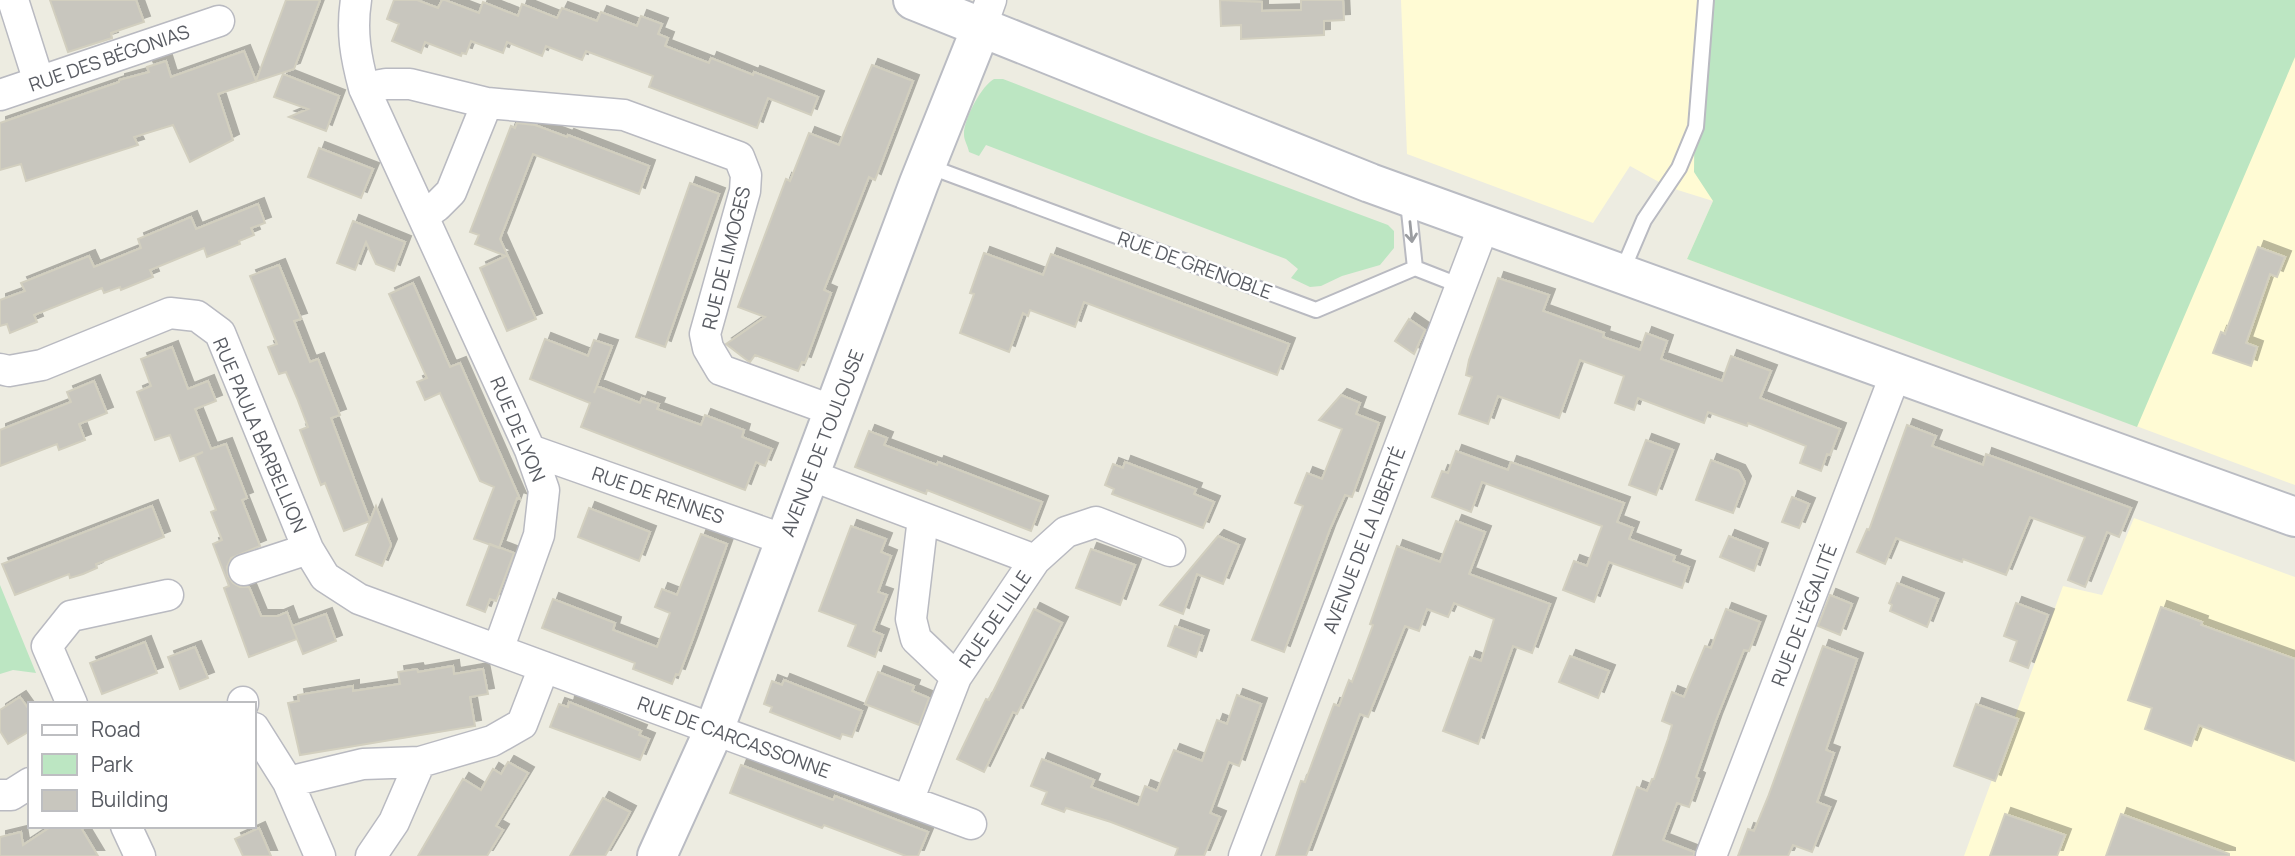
<svg xmlns="http://www.w3.org/2000/svg" width="2295" height="856" font-family="Manrope,sans-serif">
<style>
.commercial{fill:#fffbd4}
.green{fill:#bce6c2}
.building{fill:#c8c6be;stroke:#d2cfbf;stroke-width:2;filter:url(#shadow)}
.lines{fill:none;stroke-linecap:round;stroke-linejoin:round}
.lane-casing{stroke:#b9bac1;stroke-width:18}
.street-casing{stroke:#b9bac1;stroke-width:33}
.secondary-casing{stroke:#babcc3;stroke-width:42}
.lane{stroke:#fff;stroke-width:14}
.street{stroke:#fff;stroke-width:30}
.secondary{stroke:#fff;stroke-width:38}
.oneway{stroke:#9b9da1}
.labels{text-anchor:middle;dominant-baseline:central;stroke-width:5;stroke-linejoin:round;paint-order:stroke}
.street-label{font-size:19px;fill:#595c63;stroke:#fff}
</style>
<defs>
<filter id="shadow"><feDropShadow dx="6" dy="-6" stdDeviation="0" flood-color="#0004"/></filter>
</defs>
<rect width="100%" height="100%" fill="#edece1"/>
<path class="commercial" d="M1401,0H2295V485L1687,259L1713,201L1668,187L1630,166L1593,223L1407,154Z
M2134,518L2295,577V856H1964L2063,586L2102,595Z"/>
<path class="green" d="M1702,0H2295V57L2137,427L1687,259L1713,201L1694,172L1695,74Z
M994,79H1003L1149,136L1388,225L1394,231V248L1380,265L1342,276L1321,286L1310,287L1291,278L1298,269L1286,259L986,145L979,156L969,152C968,146 964,140 964,135C963,120 982,85 994,79Z
M0,585L36,673L13,670L0,674Z"/>
<path class="building" d="M50,0H136L144,22L111,33L112,38L68,52Z
M286,0H320L294,69L218,94L233,140L190,162L173,125L134,137L138,145L26,181L21,164L0,170V123L119,82V80L149,72L147,67L166,61L171,77L244,51L256,81Z
M394,0H417L438,8L442,0H445L479,13L483,2L518,16L522,4L557,18L562,8L597,21L601,12L637,26L641,16L662,24L658,34L668,38L665,46L709,63L711,58L753,75L754,72L818,97L811,115L768,98L757,128L649,87L653,76L586,51L582,60L546,46L542,56L507,42L503,53L471,41L466,54L462,53L461,56L425,42L421,53L392,41L399,24L387,19Z
M1220,0L1262,2V11L1301,10V0H1343L1344,20L1324,21V35L1241,39V25L1221,26Z
M872,65L913,81L875,180L869,177L824,290L831,293L805,363L802,362L798,371L755,355L750,362L748,361L726,344L765,317L738,307L786,179L790,181L809,133L839,145Z
M283,74L339,96L326,131L289,117L308,109L274,97Z
M517,123L535,125L567,137L568,135L649,166L639,194L533,154L500,239L536,319L507,331L480,268L506,256L475,244L479,235L470,232L511,126L515,128Z
M319,148L373,169L361,198L308,177Z
M690,183L719,194L665,347L636,337Z
M258,204L265,223L251,228L254,235L239,241L240,244L207,257L204,248L150,270L153,277L121,290L120,287L104,293L102,288L34,315L37,322L10,333L7,324L0,326V300L25,291L21,283L89,256L94,267L141,248L138,239L191,217L196,229Z
M353,221L405,242L394,271L376,264L366,242L355,270L337,263Z
M2258,247L2285,257L2277,277L2270,274L2246,343L2257,347L2251,366L2213,353L2221,332L2225,334Z
M984,253L1043,275L1051,254L1289,344L1277,375L1084,302L1075,327L1030,310L1028,316L1023,313L1009,352L960,333L974,294L970,293Z
M279,265L301,319L294,321L310,362L318,359L340,415L331,418L370,521L344,531L325,483L321,485L300,430L308,427L297,398L286,372L279,374L268,347L277,344L250,276Z
M1498,278L1549,295L1543,311L1604,333L1603,337L1640,350L1646,333L1667,341L1661,359L1722,381L1731,356L1771,371L1760,398L1840,429L1830,455L1827,454L1821,471L1800,463L1806,446L1748,423L1747,426L1708,412L1704,423L1638,398L1634,410L1615,403L1624,376L1580,360L1559,418L1498,396L1488,424L1459,414L1472,377L1466,375L1469,360Z
M413,283L450,367L460,363L520,499L517,498L499,548L474,539L494,487L480,481L440,393L425,400L417,382L427,378L389,294Z
M1409,319L1425,330L1414,354L1395,341Z
M545,339L588,356L594,340L612,346L594,393L597,386L640,403L642,398L659,404L657,409L701,425L705,415L744,430L742,437L772,449L765,466L756,462L745,490L581,427L590,403L530,379Z
M172,347L188,389L208,381L216,401L195,409L211,449L226,444L247,498L242,500L260,546L231,558L227,567L228,576L233,583L240,587H249L261,616H278L287,612L297,639L249,657L224,588L229,586L213,544L222,540L211,512L216,510L195,456L203,452L180,461L170,435L155,440L137,392L151,386L141,359Z
M94,381L107,413L79,424L85,440L59,450L57,444L0,466V430L71,402L67,392Z
M1341,395L1360,403L1356,414L1379,423L1352,497L1345,495L1330,529L1284,652L1252,640L1303,506L1295,503L1307,473L1322,479L1342,429L1319,420Z
M1907,425L1936,436L1932,446L1983,465L1986,454L2131,508L2119,537L2107,532L2085,587L2068,580L2085,537L2030,517L2006,575L1963,559L1962,562L1896,538L1885,564L1857,552L1867,529L1869,530Z
M869,431L887,438L884,445L937,465L938,462L1042,502L1031,531L927,490L926,494L855,467Z
M1646,440L1673,450L1656,495L1629,485Z
M1456,451L1508,470L1511,462L1624,503L1617,522L1633,528L1629,539L1675,556L1673,561L1689,567L1682,588L1609,562L1594,602L1563,590L1574,561L1587,566L1602,526L1482,482L1471,512L1432,497L1442,471L1448,473Z
M1711,460L1739,471L1745,482L1733,513L1696,500Z
M1125,462L1196,489L1194,494L1214,502L1203,528L1112,494L1114,489L1105,485L1113,464L1123,468Z
M1792,497L1809,504L1799,528L1782,522Z
M152,506L164,537L96,564L97,568L83,574L70,578L69,574L15,595L2,564Z
M376,506L391,545L382,566L356,555Z
M589,508L650,532L639,561L578,537Z
M1456,521L1485,532L1469,574L1550,604L1532,653L1513,646L1478,744L1443,731L1470,657L1481,661L1494,619L1454,603L1448,617L1427,609L1419,631L1405,626L1368,717L1360,714L1306,856H1276L1301,781L1305,782L1334,704L1339,706L1349,680L1352,682L1373,625L1370,624L1397,546L1440,562Z
M851,526L886,539L881,552L891,556L878,592L887,595L873,631L883,635L875,657L848,646L856,625L819,611Z
M701,534L727,544L692,641L679,675L676,674L672,684L633,669L635,663L542,628L553,599L615,623L613,630L657,647L670,613L655,607L662,589L677,595Z
M1218,536L1239,545L1223,584L1197,574L1183,614L1160,605Z
M1729,536L1762,549L1754,571L1720,557Z
M490,544L514,553L496,601L490,599L485,612L467,605Z
M1091,549L1135,565L1120,605L1076,588Z
M1897,583L1938,599L1927,627L1890,611L1892,605L1889,603Z
M1830,595L1852,604L1840,635L1818,626Z
M2016,603L2048,615L2028,668L2010,661L2017,641L2004,636Z
M2161,607L2202,622L2201,625L2295,659V761L2199,725L2191,746L2145,729L2152,708L2128,700Z
M1034,609L1062,623L1017,714L1013,712L984,772L957,759L986,699L989,700Z
M1726,609L1760,622L1749,651L1744,650L1716,720L1696,777L1699,779L1689,807L1677,803L1663,840L1694,852V856H1613L1637,787L1647,791L1652,779H1654L1668,739L1672,725L1662,721L1672,692L1684,697L1705,646L1711,648Z
M326,614L336,641L303,654L292,626Z
M1175,626L1203,636L1196,657L1168,646Z
M145,642L157,673L102,694L90,663Z
M1823,646L1857,659L1826,750L1834,753L1817,802L1830,807L1812,852L1793,845L1788,856H1738L1748,829L1754,831L1768,797Z
M195,647L208,678L180,689L168,657Z
M1570,656L1609,671L1598,698L1559,682Z
M453,666L454,674L483,669L488,694L470,697L475,726L300,755L288,703L299,701L298,695L353,686V691L400,684L398,672L417,669L418,672Z
M878,672L914,686L912,691L929,698L919,725L865,704Z
M784,680L862,711L852,737L842,734L840,739L770,712L772,707L764,704L772,681L782,685Z
M1237,695L1261,704L1239,766L1229,762L1210,813L1220,817L1204,856H1175L1178,848L1111,822L1066,808L1064,812L1042,804L1047,792L1031,786L1042,759L1094,780L1091,787L1138,805L1145,786L1157,791L1174,750L1202,761L1217,720L1227,724Z
M20,697L30,711V731L8,744L0,731V710Z
M569,702L641,731L639,735L649,739L640,760L550,727L559,704L568,707Z
M1976,704L2018,719L1995,781L1954,766Z
M508,762L528,773L496,826L503,830L487,856H418L463,779L481,790L493,769L501,774Z
M741,765L833,800L835,796L928,832L918,856H906L824,825L822,828L730,793Z
M603,798L630,812L623,825L605,856H570Z
M2005,814L2065,835L2057,856H1990Z
M2121,814L2229,854V856H2106Z
M52,826H80L98,856H0V837L21,832L23,845Z
M259,828L271,856H243L235,839Z"/>
<g class="lines">
<g class="lane-casing">
<path id="lane" d="M928,166L1316,310L1415,268L1461,286
M1408,202L1415,268
M1621,274L1644,220L1679,168L1696,127L1706,0"/>
</g>
<g class="street-casing">
<path id="street" d="M13,0L39,82
M356,0C351,32 356,58 364,88L530,450L544,490L539,535L498,650
M981,28L991,0
M364,88L386,84H410L487,103L624,115L739,157L746,175L745,191L705,334L708,348L721,370L834,411
M0,95L219,21
M423,216L437,206L451,192L487,103
M0,369L9,371L42,365L170,313L197,316L220,333L308,549L325,577L359,599L971,824
M530,450L785,540
M810,475L1035,560
M923,518L911,619L916,639L956,677
M244,570L308,549
M243,702V704
M72,704L47,646L71,616L168,595
M254,728L288,782L320,856
M288,782L363,764L420,762L492,741L522,724L544,667
M0,795H11L30,783
M908,801L956,677L1035,560L1066,532L1096,522L1170,551
M126,826L140,856
M371,856L394,822L420,762
M1244,856L1484,225
M1711,856L1896,373"/>
</g>
<g class="secondary-casing">
<path id="secondary" d="M913,0L1370,183L2295,517
M657,856L714,730L919,183L981,28"/>
</g>
<use href="#lane" class="lane"/>
<use href="#street" class="street"/>
<use href="#secondary" class="secondary"/>
</g>
<defs><path id="oneway-shaft" d="M-6 0H5M1.5-3L5.5 0L1.5 3" fill="none" stroke-width="1.6" stroke-linecap="round" stroke-linejoin="round" transform="scale(1.75)"/></defs>
<use class="oneway" href="#oneway-shaft" transform="translate(1411 232) rotate(84)"/>
<g class="labels">
<g class="street-label">
<text transform="translate(109 58) rotate(-19)">RUE DES BÉGONIAS</text>
<text transform="translate(726 258) rotate(-76)">RUE DE LIMOGES</text>
<text transform="translate(1195 265) rotate(20)">RUE DE GRENOBLE</text>
<text transform="translate(518 429) rotate(67)">RUE DE LYON</text>
<text transform="translate(260 435) rotate(67)">RUE PAULA BARBELLION</text>
<text transform="translate(822 443) rotate(-69)">AVENUE DE TOULOUSE</text>
<text transform="translate(658 495) rotate(19)">RUE DE RENNES</text>
<text transform="translate(1364 540) rotate(-69)">AVENUE DE LA LIBERTÉ</text>
<text transform="translate(1804 615) rotate(-69)">RUE DE L'ÉGALITÉ</text>
<text transform="translate(995 619) rotate(-56)">RUE DE LILLE</text>
<text transform="translate(734 737) rotate(20)">RUE DE CARCASSONNE</text>
</g>
</g>
<rect x="28" y="702" width="228" height="126" fill="#ffffff" stroke="#bdbec1" stroke-width="2"/>
<rect x="42" y="725" width="35" height="10" fill="#ffffff" stroke="#bdbec1" stroke-width="2"/>
<text x="91" y="737" font-size="21" fill="#595c63">Road</text>
<rect x="42" y="754" width="35" height="21" fill="#bce6c2" stroke="#bdbec1" stroke-width="2"/>
<text x="91" y="772" font-size="21" fill="#595c63">Park</text>
<rect x="42" y="790" width="35" height="21" fill="#c8c6be" stroke="#bdbec1" stroke-width="2"/>
<text x="91" y="807" font-size="21" fill="#595c63">Building</text>
</svg>
